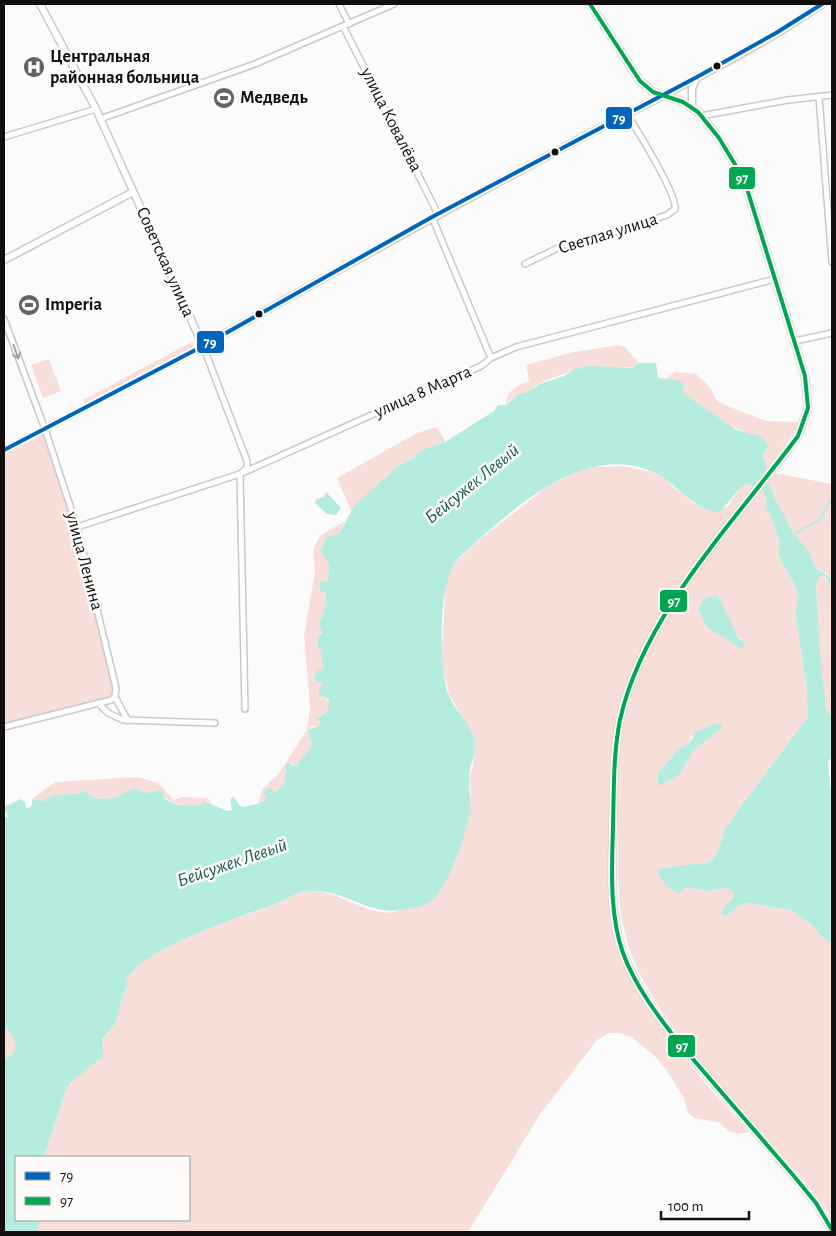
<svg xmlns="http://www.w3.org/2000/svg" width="836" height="1236" font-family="'Alegreya Sans',sans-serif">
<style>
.green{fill:#f8ded9;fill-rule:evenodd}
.water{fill:#b4ece0}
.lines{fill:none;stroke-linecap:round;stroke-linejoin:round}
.stream{stroke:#b4ece0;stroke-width:2}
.minor-casing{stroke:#cbc8c8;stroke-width:8}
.tertiary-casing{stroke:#cbc8c8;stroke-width:9}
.minor{stroke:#fffefe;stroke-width:5}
.tertiary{stroke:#fffefe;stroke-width:6}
.bus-1-casing{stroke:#fdfbfa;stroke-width:8}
.bus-2-casing{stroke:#fdfbfa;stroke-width:8}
.bus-1{stroke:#0065bd;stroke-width:4}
.bus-2{stroke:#00a651;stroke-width:4}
.oneway{stroke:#a19e9e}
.bus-dot{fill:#130f0f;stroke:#fdfbfa;stroke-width:2}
.labels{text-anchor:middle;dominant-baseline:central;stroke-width:5;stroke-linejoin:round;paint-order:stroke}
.poi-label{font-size:18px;font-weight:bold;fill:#130f0f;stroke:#fdfbfa;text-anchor:start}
.street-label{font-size:18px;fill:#130f0f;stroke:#fdfbfa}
.water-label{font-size:19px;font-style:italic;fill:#185a4f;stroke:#fdfbfa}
.line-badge{stroke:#fdfbfa;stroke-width:2}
.badge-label{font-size:14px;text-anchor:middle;font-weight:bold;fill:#fff}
</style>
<rect width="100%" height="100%" fill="#fcfbfb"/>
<path class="green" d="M192,342L195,348L86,405L83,400Z
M619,345L625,347L639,363L635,367L597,368L586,366L581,369C573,370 548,379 538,384C535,386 533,390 529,392C519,397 516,394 506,404C506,390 518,386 529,381L526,365L569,353Z
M49,359L61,391L43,398L31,365Z
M675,372L696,374L709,386L717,401L725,405L766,421L801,422L767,470C763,462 762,458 766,451L744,431L728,425L683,393V387L665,379Z
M432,428H438L445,442L422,450L409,461L398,466L351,510L337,478L415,434Z
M44,433L74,528L114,691L110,697L4,725V454Z
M622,466L651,472L662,477L693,503L705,509L727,507L741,487L749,484L753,487C695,563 630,637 614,735C608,767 610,800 609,833C608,875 606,920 621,960C627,975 637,989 645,1003C675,1050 712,1091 749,1132L737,1134L729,1131L718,1122L694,1118L688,1113L684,1098L667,1071L655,1056L632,1038L620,1033H608L596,1041L539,1116L468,1232H37L40,1220H189V1157H44L65,1093L74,1078L115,1024L124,991L127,989L126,981C144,945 242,918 279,903C289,899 295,892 306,891C336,888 369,917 394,912C409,909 425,899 439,893L457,857L462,838L471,794L469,778L473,765L475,745L471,732L450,696L441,662L446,582L452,566L479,540L548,486L580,470L594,467Z
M774,473L832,484V583L827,574L815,567L810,553L790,528L780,506L776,501L772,489L767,482Z
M762,489L767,500V513L770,514L780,544L782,563L796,587L798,598L795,612L809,702L808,717L733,817L724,831L718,851L710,862L661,868L658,871L679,893L685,888C694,887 702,892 711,891C720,890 732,883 734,897L722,909L729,914L741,903H746L792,910C798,916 801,917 808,922C818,929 819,937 832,943V1218C817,1193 796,1171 777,1149C735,1101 691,1055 656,1002C619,946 617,902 618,837C618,801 615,763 623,727C642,635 705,562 762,489ZM710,599L724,606C726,618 735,636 745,643L707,626L698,609L702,601ZM705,728H721L693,751L680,774L668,780L663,767L678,750L689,743L691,737Z
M345,521L339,534L328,536L320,551C330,565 331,563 327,581L320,582L326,595L324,613L319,622L322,630L317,644L322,651L324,668L313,676L323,685L322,696L330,703L328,711L316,719L321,721L320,725L310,727L312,745L296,766L291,763L284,784L276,791L264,794L267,797L264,802L258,803L263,788L277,776L307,730L310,706L304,636L315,571L313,549L320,536Z
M820,576H823L832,586V717C819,709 817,606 816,585Z
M138,777L158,783L174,800L183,797L208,798L212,804L207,801L200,806C182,807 168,802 155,790L148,793L133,788L116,798L97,799L90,794L81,792L67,796L56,795L44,801L32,799L55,782Z
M4,1026C12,1034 20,1044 12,1055L4,1059Z"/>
<path class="water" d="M639,363H656L658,378L680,381L683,384V393L735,429L762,437L768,446L763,456L767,470L753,487L749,484L741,487L720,512C696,512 681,489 662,477C590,433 506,514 457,560C438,583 438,668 449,696C455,710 470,723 474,738C478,752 469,765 469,778C468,790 472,801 470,812C467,832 448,885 434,899C429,904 422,906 414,908C370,920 349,889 309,891C296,891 289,899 278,903C242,917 143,947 126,981L128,987L124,991L115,1024L102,1040L103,1056L71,1082L65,1093L44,1157H16V1220H40L37,1232H4V1059L12,1055C20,1044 12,1034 4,1026V818L8,817L4,807L21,799L25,802L26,809L32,806V799L44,801C56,790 71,798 84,791L97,799L116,798L133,788L148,793L157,790L162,792L165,799L179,805L200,806L204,801L227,811L232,810L230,799L234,797L240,806L244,807L263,802L267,797L264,794L265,789L269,788L275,792L284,784L287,763L296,766L312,745L308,730L320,725L321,722L315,718H318L328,711L329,700L319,694V688L323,685L313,678L317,671L324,668L321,659L322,651L318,647L317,637L322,633L319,622L324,613L326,595L325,592L320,591V582L327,581C331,563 330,565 320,551L328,536L339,534L354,506L398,466L409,461L422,450L445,442L494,411L498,405H506L517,395L528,392L540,384L564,376L576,368L581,369L586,366L632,368Z
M767,482L772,489L776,501L780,506L790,528L810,553L815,567C823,574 831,574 832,586L824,576H820L816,585L820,653L826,709L832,717V757L828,762L832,803V943C819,937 818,929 808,922C800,917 799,917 792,910L746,903C737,904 733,913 724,916L721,913L722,909L734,897C732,883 720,890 711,891C702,892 694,887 685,888L679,893C671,892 659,879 658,871L661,868L710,862L718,851L724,831L733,817L808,717L807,689L795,612L798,598L796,587L782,563L778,553L780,544L770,514L765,510L767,500L762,489Z
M326,492L341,508L336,515L327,514L315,503L316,499L324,497Z
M713,596H717L721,601L738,638L745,643L742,649L707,627L698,609L702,601Z
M716,723H720L722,728L693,751L680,774L660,786L658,783V773L678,750L689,743L696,732Z"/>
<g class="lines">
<path class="stream" d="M792,535L820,520L828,504L832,501"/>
<g class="minor-casing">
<path id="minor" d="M339,4L349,24
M343,26L438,214
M819,97L832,262
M701,116L788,100L832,95
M100,119L255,64L394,4
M4,137L96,109
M432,217L491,358
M525,264L566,244L573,246L667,215L675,209C677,194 637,130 627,114
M4,319L45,429L77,527L116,688L115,697L128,721
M795,341L832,333
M4,450L203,346L247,461V468L240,474L245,709
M77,527L240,474L481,366L491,358L516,347L775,279
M98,703L108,713L123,720L215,723
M4,727L111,700L115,697"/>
</g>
<g class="tertiary-casing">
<path id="tertiary" d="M40,4L96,109L203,346C328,275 454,206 581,138C662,95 747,56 822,4
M590,4L640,81L653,92L683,102L698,112L719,138L739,171L748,192L805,376L808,408L798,436C735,521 643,615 620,720C613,755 614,791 613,826C612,867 609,914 623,953C635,986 658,1016 679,1043L793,1175L816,1203L832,1230
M692,107V89L697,77
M4,260L133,192"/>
</g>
<use href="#minor" class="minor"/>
<use href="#tertiary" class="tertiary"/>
<g class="bus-1-casing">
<path id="bus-1" d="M4,450L203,346L432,217L697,77L776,33L822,4"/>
</g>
<g class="bus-2-casing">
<path id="bus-2" d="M590,4L640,81L653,92L683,102L698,112L719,138L739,171L748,192L805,376L808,408L798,436C735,521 643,615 620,720C613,755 614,791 613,826C612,867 609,914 623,953C635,986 658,1016 679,1043L793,1175L816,1203L832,1230"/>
</g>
<use href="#bus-1" class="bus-1"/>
<use href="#bus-2" class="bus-2"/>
</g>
<defs><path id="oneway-shaft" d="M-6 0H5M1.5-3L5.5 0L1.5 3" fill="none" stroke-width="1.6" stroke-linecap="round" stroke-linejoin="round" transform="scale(1.25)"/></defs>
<use class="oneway" href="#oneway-shaft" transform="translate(16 352) rotate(70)"/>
<defs>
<g id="hospital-disc" transform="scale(1.125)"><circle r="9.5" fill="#656262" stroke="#fdfbfa"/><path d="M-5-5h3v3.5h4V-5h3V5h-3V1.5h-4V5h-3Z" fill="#fff"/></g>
<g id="stadium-disc" transform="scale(1.125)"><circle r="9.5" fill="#656262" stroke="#fdfbfa"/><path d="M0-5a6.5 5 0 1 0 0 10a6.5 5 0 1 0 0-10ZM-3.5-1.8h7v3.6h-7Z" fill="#fff"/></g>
</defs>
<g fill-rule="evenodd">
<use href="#hospital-disc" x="34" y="67"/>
<use href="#stadium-disc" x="224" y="98"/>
<use href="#stadium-disc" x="29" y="305"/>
</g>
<g class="bus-dot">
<circle cx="717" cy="66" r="4.5"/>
<circle cx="555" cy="152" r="4.5"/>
<circle cx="259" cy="314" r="4.5"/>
</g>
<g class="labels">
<g class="poi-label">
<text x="50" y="57">Центральная<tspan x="50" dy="21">районная больница</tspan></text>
<text x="240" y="98">Медведь</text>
<text x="45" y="305">Imperia</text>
</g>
<g class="street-label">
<text transform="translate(391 120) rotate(63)">улица Ковалёва</text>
<text transform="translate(608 234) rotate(-17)">Светлая улица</text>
<text transform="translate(165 262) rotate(66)">Советская улица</text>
<text transform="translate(423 392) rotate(-24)">улица 8 Марта</text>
<text transform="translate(84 561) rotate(75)">улица Ленина</text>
</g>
<g class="water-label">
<text transform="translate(472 484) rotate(-39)">Бейсужек Левый</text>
<text transform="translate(232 863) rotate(-19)">Бейсужек Левый</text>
</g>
</g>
<g class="line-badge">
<rect x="605" y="106" width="28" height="24" rx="5" fill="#0065bd"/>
<rect x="728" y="166" width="28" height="24" rx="5" fill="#00a651"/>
<rect x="196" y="330" width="29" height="24" rx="5" fill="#0065bd"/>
<rect x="659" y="589" width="29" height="24" rx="5" fill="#00a651"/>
<rect x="667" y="1034" width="29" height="24" rx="5" fill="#00a651"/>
</g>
<g class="badge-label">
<text x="619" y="123">79</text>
<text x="742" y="183">97</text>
<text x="210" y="347">79</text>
<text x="674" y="606">97</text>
<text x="682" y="1051">97</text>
</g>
<rect width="836" height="1236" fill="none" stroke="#130f0f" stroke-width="10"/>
<rect x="15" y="1156" width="175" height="65" fill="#fdfbfa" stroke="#9f9d9c"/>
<rect x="25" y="1172" width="25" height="8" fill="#0065bd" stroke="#9f9d9c"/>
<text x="60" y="1181" font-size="15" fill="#130f0f">79</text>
<rect x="25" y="1197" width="25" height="8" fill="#00a651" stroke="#9f9d9c"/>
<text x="60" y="1206" font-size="15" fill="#130f0f">97</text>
<path d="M661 1211v8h88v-8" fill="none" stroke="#130f0f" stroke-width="2.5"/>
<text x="668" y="1211" font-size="15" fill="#130f0f" stroke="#fdfbfa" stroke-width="4" paint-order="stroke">100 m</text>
</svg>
